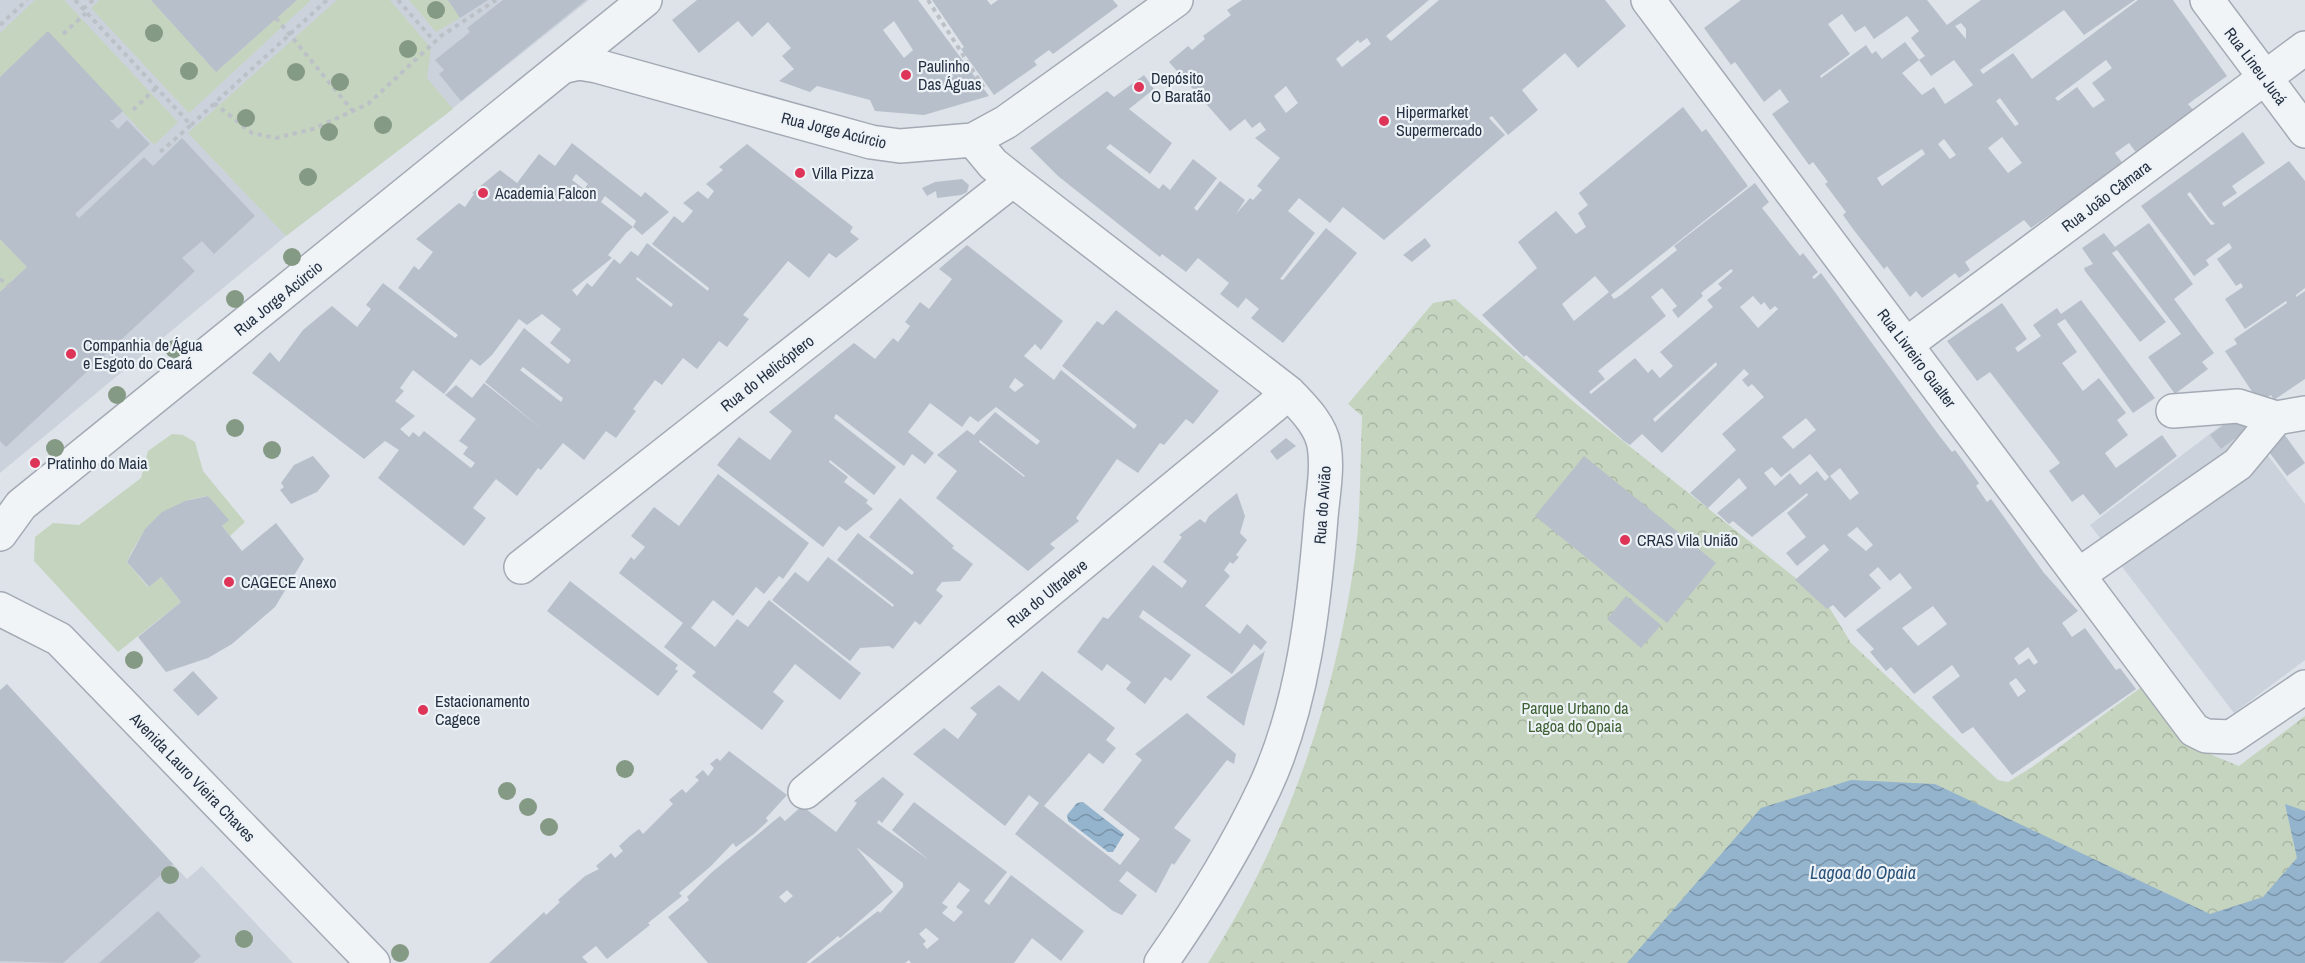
<svg xmlns="http://www.w3.org/2000/svg" width="2305" height="963" font-family="'Archivo Narrow',sans-serif">
<style>
.built{fill:#ccd2dc}
.green{fill:#c5d4be}
.forest{fill:url(#forest-crowns)}
.water{fill:url(#water-waves)}
.building{fill:#b7bfca;fill-rule:evenodd}
.lines{fill:none;stroke-linecap:round;stroke-linejoin:round}
.minor-casing{stroke:#a3aab4;stroke-width:36}
.path{stroke:#bcc1c8;stroke-width:4;stroke-dasharray:4.5 4.5;stroke-linecap:butt}
.minor{stroke:#f1f4f7;stroke-width:33}
.tree{fill:#859a84}
.poi-dot{fill:#dd3458;stroke:#edf2f7;stroke-width:2}
.labels{text-anchor:middle;dominant-baseline:central;stroke-width:4.5;stroke-linejoin:round;paint-order:stroke}
.poi-label{font-size:16px;fill:#253142;stroke:#edf2f7;text-anchor:start}
.street-label{font-size:16px;fill:#253142;stroke:#edf2f7}
.park-label{font-size:16px;fill:#3d5f31;stroke:#edf2f7}
.water-label{font-size:18px;font-style:italic;fill:#2b537a;stroke:#edf2f7}
</style>
<defs>
<pattern id="forest-crowns" width="20" height="18" patternUnits="userSpaceOnUse" patternTransform="scale(1.5)"><rect width="20" height="18" fill="#c5d4be"/><path d="M2 6a3 3 0 1 1 6 0M12 15a3 3 0 1 1 6 0" fill="none" stroke="#a9b6a4"/></pattern>
<pattern id="water-waves" width="16" height="10" patternUnits="userSpaceOnUse" patternTransform="scale(1.5)"><rect width="16" height="10" fill="#94b4ce"/><path d="M0 5q4-4 8 0t8 0" fill="none" stroke="#7993a9"/></pattern>
</defs>
<rect width="100%" height="100%" fill="#dee3e9"/>
<path class="built" d="M0,0H589L452,109L286,236L0,473Z
M2236,414L2305,504V660L2234,713L2090,525Z
M7,684L187,879L202,866L293,963H0V691Z"/>
<path class="green" d="M35,0H64L178,122L154,145L48,32L0,77V33Z
M100,0H151L216,72L297,0H311L189,113L91,8Z
M337,0H390L431,48L427,78L453,109L286,236L188,133Z
M409,0H448L460,18L436,32Z
M0,239L27,267L0,292Z
M172,434L183,435L195,442L203,471L245,522L230,536L222,526L228,520L208,496C166,502 144,524 127,562L148,587L161,577L181,602L118,652L34,561L35,537L53,523L79,525L141,478L148,451Z"/>
<path class="forest" d="M1455,299L1575,403L1826,602L1851,643L1998,780L2008,782L2032,767L2143,686L2212,755L2239,766L2305,716V963H1208C1287,838 1334,704 1355,558C1361,512 1360,463 1362,416L1348,404L1433,303Z"/>
<path class="water" d="M1851,780L1935,784L2210,914L2263,897L2297,858L2285,804L2305,811V963H1627L1761,808Z
M1083,802L1124,834L1113,852H1108L1068,821L1067,815L1077,803Z"/>
<path class="building" d="M151,0H297L216,72Z
M448,0H488L460,18Z
M503,0H586L461,101L439,74L444,70L435,60L470,32L467,28Z
M697,0H918L989,96L924,115L875,111L870,100L817,86L810,92L779,81L794,69L782,56L791,48L768,22L752,37L738,21L699,53L672,20ZM894,21L913,50L904,58L883,30Z
M932,0H987L991,5L998,0H1113L1118,6L1053,54L1049,50L1034,61L1037,65L994,95L961,49L964,47Z
M1242,0H1429L1386,36L1391,41L1439,0H1605L1626,26L1578,68L1565,53L1522,90L1538,110L1508,135L1492,116L1489,118L1505,135L1384,240L1343,207L1330,223L1299,198L1288,211L1315,233L1280,279L1283,280L1326,228L1357,253L1283,343L1251,318L1259,309L1246,298L1238,308L1220,294L1229,283L1198,258L1186,272L1162,254L1160,257L1058,176L1030,148L1107,91L1114,97L1144,75L1154,89L1129,109L1172,143L1150,174L1110,144L1106,148L1159,189L1163,184L1170,190L1193,159L1217,178L1194,208L1197,211L1220,181L1245,200L1236,214L1250,198L1253,200L1262,190L1257,186L1280,158L1255,138L1266,130L1260,122L1252,128L1245,119L1230,131L1169,62L1188,46L1192,50L1205,39L1203,36L1231,15L1227,10ZM1367,38L1371,44L1342,67L1336,59L1358,40L1360,43ZM1286,86L1298,103L1286,113L1274,96Z
M1741,0H1927L1947,25L1981,0H2135L2084,35L2064,10L1980,70L1983,74L2013,53L2032,79L2138,0H2173L2227,76L2188,104L2194,111L2138,155L2129,143L2115,153L2124,165L2081,196L2080,194L2031,228L2024,220L1965,262L1970,270L1959,278L1955,273L1922,298L1916,291L1910,297L1887,266L1884,269L1853,229L1843,215L1846,212L1825,184L1828,182L1813,162L1809,165L1772,114L1789,102L1780,89L1764,102L1735,62L1731,65L1704,28ZM1842,14L1855,32L1865,26L1874,39L1907,16L1919,31L1911,38L1925,56L1919,60L1931,76L1954,60L1973,85L1945,104L1934,87L1922,95L1902,73L1919,60L1905,42L1882,59L1876,51L1872,54L1866,45L1821,78L1820,76L1850,54L1828,24ZM1961,23L1966,29V39L1955,26ZM2106,60L2112,68L2092,83L2105,100L2093,108L2077,87L2058,101L2055,98ZM2000,98L2019,124L2015,126L1996,101ZM2002,137L2022,163L2008,173L1988,148ZM1944,139L1956,155L1950,159L1938,144ZM1922,149L1925,154L1882,186L1877,178Z
M48,31L123,111L113,120H110L118,129L127,120L150,144L75,214L79,218L144,157L153,166L182,138L255,216L214,254L202,241L182,258L195,271L6,447L0,441V292L27,267L0,239V77Z
M1683,107L1702,132L1706,129L1748,186L1611,295L1614,299L1621,295L1677,250L1674,246L1755,183L1769,202L1762,208L1800,256L1803,253L1818,272L1812,277L1814,279L1821,273L1938,434L1952,452L1955,450L1979,483L1976,486L1987,502L1991,499L2044,573L2078,611L2062,623L2072,637L2085,628L2116,670L2120,668L2136,689L2012,775L1973,727L1962,734L1932,697L1960,676L1952,665L1914,694L1891,667L1886,671L1870,652L1874,649L1856,630L1912,588L1900,573L1890,581L1878,567L1869,575L1881,588L1845,618L1833,605L1827,609L1795,580L1829,550L1824,544L1797,566L1786,553L1806,537L1787,513L1808,495L1807,493L1752,537L1733,521L1729,524L1717,513L1747,488L1739,478L1708,508L1690,493L1736,450L1722,434L1764,397L1752,384L1748,387L1742,380L1749,374L1744,369L1662,453L1642,434L1630,445L1624,441L1526,355L1524,357L1482,315L1537,268L1518,242L1556,211L1576,234L1586,227L1578,213L1588,205L1579,193ZM1731,269L1733,271L1718,284L1722,288L1707,300L1713,307L1660,352L1673,366L1660,378L1652,369L1648,373L1635,358L1591,394L1589,392L1605,379L1598,371L1666,316L1651,297L1662,288L1677,306L1672,310L1678,318L1703,296L1701,293ZM1595,276L1609,292L1574,321L1562,304ZM1753,296L1761,305L1764,302L1770,310L1775,306L1778,309L1758,328L1740,307ZM1716,362L1717,365L1655,422L1653,419ZM1806,418L1816,430L1793,449L1782,437ZM1810,454L1829,477L1825,481L1817,471L1800,485L1790,473L1775,486L1764,473L1772,467L1781,477ZM1840,468L1859,493L1850,500L1830,476ZM1857,527L1873,545L1866,551L1847,535ZM1933,606L1947,624L1918,646L1902,628ZM2028,647L2038,662L2034,665L2029,658L2019,665L2014,658ZM2016,678L2026,691L2018,697L2009,683Z
M2243,132L2265,163L2232,186L2237,193L2222,203L2224,207L2289,161L2305,181V288L2296,295V297L2305,291V379L2274,400L2271,395L2259,402L2225,351L2237,344L2234,339L2287,303L2286,301L2245,329L2225,299L2243,287L2241,283L2236,286L2217,259L2232,248L2229,243L2206,260L2209,265L2194,276L2141,206ZM2190,192L2209,218L2215,224L2211,225L2187,194Z
M572,143L641,197L645,192L669,212L642,235L633,227L626,233L608,255L612,258L572,290L577,296L587,283L592,287L614,259L620,264L631,251L638,256L647,243L708,291L709,288L652,244L674,216L683,223L693,211L683,203L698,191L708,199L714,191L706,184L723,170L719,167L747,144L853,227L850,232L859,239L836,258L829,253L809,278L788,261L743,315L749,319L727,347L719,341L697,369L683,358L662,385L655,380L633,409L636,411L616,438L606,431L584,460L563,443L541,470L538,468L517,496L496,479L473,508L486,518L464,546L378,478L399,450L385,441L364,459L252,373L270,352L279,362L303,330L332,306L357,327L371,309L366,305L383,283L455,338L458,335L398,288L414,266L419,270L433,252L416,239L459,203L465,207L474,194L472,193L500,170L517,183L539,154L555,166ZM576,174L588,184L584,189L572,180ZM605,196L636,221L633,227L601,202ZM637,277L673,304L671,307L636,279ZM542,314L561,329L550,343L571,360L568,364L524,328L485,382L542,429L484,383L472,398L456,385L445,395L476,419L459,441L468,447L463,454L475,463L471,468L424,431L419,437L413,432L409,437L400,429L415,416L395,401L404,391L400,388L413,370L444,394L471,359L480,366L492,355L519,319L527,325ZM523,367L563,398L561,402L520,370Z
M962,179L969,185L967,192L961,195L937,198L936,191L927,196L922,188L935,182Z
M2149,223L2193,284L2174,299L2214,353L2202,362L2208,369L2175,394L2148,357L2181,334L2117,250L2112,253L2166,322L2140,342L2085,271L2084,268L2093,264L2082,248L2104,233L2115,247Z
M1425,238L1431,246L1412,262L1403,255Z
M967,245L1063,321L1041,350L1035,344L1024,356L1054,380L1061,370L1134,429L1137,425L1062,366L1097,321L1103,325L1116,310L1219,391L1193,424L1186,419L1164,445L1160,443L1138,473L1117,459L1076,518L1079,521L1050,544L1055,548L1028,571L936,498L957,471L937,455L967,430L974,435L995,412L1037,445L1040,441L996,407L978,422L970,416L962,427L930,403L908,432L934,453L925,464L912,454L904,466L836,414L834,418L896,467L874,495L830,460L829,462L848,477L844,482L868,500L866,503L873,509L846,531L839,526L823,547L717,465L739,437L770,460L792,431L769,412L854,343L875,359L893,338L898,342L910,326L905,322L920,302L929,309L952,279L939,269ZM1015,378L1024,385L1015,392L1009,387ZM980,440L1025,476L1024,477L979,442Z
M2081,300L2155,398L2133,413L2065,319L2057,324L2077,352L2062,363L2083,391L2099,378L2126,413L2117,420L2128,435L2105,453L2116,468L2162,435L2177,456L2100,515L2083,494L2072,502L2049,471L2060,463L1990,372L1977,381L1947,341L2002,303L2027,339L2015,348L2018,352L2041,336L2033,325L2057,308L2061,314Z
M2240,413L2250,427L2221,449L2210,435Z
M2279,427L2305,463L2287,476L2260,440Z
M1286,438L1296,446L1277,460L1270,451Z
M313,456L330,476L317,492L291,504L280,490L284,487L281,483L294,465Z
M1584,456L1716,563L1667,623L1535,516Z
M718,474L809,543L783,579L779,576L764,594L756,587L733,616L713,600L691,628L715,647L737,619L748,627L769,600L861,673L840,700L795,664L773,692L784,701L762,730L692,676L696,672L664,647L683,623L619,573L631,557L634,560L645,547L631,536L654,507L679,526Z
M1237,493L1245,516L1240,533L1247,540L1236,555L1239,557L1233,564L1230,562L1224,570L1230,576L1205,606L1240,634L1247,624L1267,642L1261,650L1254,644L1232,674L1143,610L1139,617L1191,655L1171,681L1165,677L1145,704L1126,689L1131,682L1107,664L1102,671L1077,652L1103,617L1108,619L1153,565L1182,588L1187,581L1163,562L1182,537L1179,535L1200,519L1205,523L1209,516Z
M208,496L229,520L222,526L242,551L276,523L304,559L275,607L232,644L208,658L166,672L138,637L181,602L161,577L149,587L127,562L145,529L162,512L185,501Z
M900,498L954,546L952,548L973,564L960,581L942,582L936,590L943,596L920,625L915,621L893,649L889,646L860,648L850,661L772,600L795,572L808,582L828,557L893,607L894,605L837,560L858,533L912,575L914,572L869,537Z
M570,581L678,665L675,669L678,671L658,696L547,611Z
M1626,596L1661,625L1641,648L1607,619Z
M1265,651L1247,713L1244,726L1206,697Z
M193,671L218,698L198,716L173,690Z
M1042,671L1115,728L1106,740L1116,748L1103,764L1089,753L1044,806L1120,865L1140,839L1103,810L1142,760L1135,754L1187,713L1236,754L1234,764L1227,760L1174,828L1191,840L1174,865L1172,863L1156,893L1127,871L1119,881L1137,895L1122,915L1113,911L1015,834L1039,803L1029,795L1005,826L913,754L944,728L958,739L977,714L970,708L999,685L1019,701Z
M7,684L173,864L63,963L0,961V690Z
M729,751L787,795L766,818L768,821L754,834L736,847L733,843L710,867L679,893L682,896L648,923L650,925L607,959L596,946L582,957L588,963H489L544,912L546,915L560,902L558,900L585,876L599,869L596,866L611,853L615,858L623,851L619,846L631,835L639,829L643,834L673,804L669,800L682,789L686,793L699,780L695,777L703,770L708,776L714,768L710,764L717,758L720,761Z
M883,777L904,794L882,823L879,820L877,823L929,860L892,830L914,802L1007,872L984,901L989,905L1011,875L1084,931L1061,961L1032,938L1014,963H911L909,960L905,963H810L878,911L880,913L903,887V883L856,847L893,892L840,938L838,936L806,963H708L668,917L689,900L687,897L711,873L780,816L785,821L802,806L836,832L857,803L854,801ZM959,882L970,890L956,907L963,912L954,922L942,913L948,907L942,903ZM787,890L793,896L785,903L779,897ZM926,928L939,939L927,949L923,944L926,941L919,934Z
M158,911L201,956L193,963H99Z"/>
<g class="lines">
<g class="minor-casing">
<path id="minor" d="M1648,0L2194,730L2206,736L2231,737L2305,687
M2207,0L2305,131
M562,67L645,0
M973,140L993,164L1013,180L1289,393C1303,408 1320,424 1324,445C1328,468 1323,494 1321,517C1314,607 1303,705 1265,787C1236,849 1200,907 1161,963
M1907,344L2305,48
M2173,411L2238,406L2276,418
M0,534L21,505L562,67L579,63L597,66L871,142L900,146L973,140L1006,122L1176,0
M521,567L1013,180
M2080,574L2238,464L2276,418L2305,413
M0,609L59,639L373,963
M805,792L1289,393"/>
</g>
<path class="path" d="M75,0L191,125L158,154
M398,0L436,43
M928,0L986,91
M83,9L93,0
M276,18L352,110
M0,25L27,0
M63,34L86,13
M214,103L252,133L276,138L313,129L368,104L441,36L496,0
M133,110L156,88
M191,125L327,0
M0,279L13,289"/>
<use href="#minor" class="minor"/>
</g>
<g class="tree">
<circle cx="436" cy="10" r="9"/>
<circle cx="154" cy="33" r="9"/>
<circle cx="408" cy="49" r="9"/>
<circle cx="189" cy="71" r="9"/>
<circle cx="296" cy="72" r="9"/>
<circle cx="340" cy="82" r="9"/>
<circle cx="246" cy="118" r="9"/>
<circle cx="383" cy="125" r="9"/>
<circle cx="329" cy="132" r="9"/>
<circle cx="308" cy="177" r="9"/>
<circle cx="292" cy="257" r="9"/>
<circle cx="235" cy="299" r="9"/>
<circle cx="174" cy="349" r="9"/>
<circle cx="117" cy="395" r="9"/>
<circle cx="235" cy="428" r="9"/>
<circle cx="55" cy="448" r="9"/>
<circle cx="272" cy="450" r="9"/>
<circle cx="134" cy="660" r="9"/>
<circle cx="625" cy="769" r="9"/>
<circle cx="507" cy="791" r="9"/>
<circle cx="528" cy="807" r="9"/>
<circle cx="549" cy="827" r="9"/>
<circle cx="170" cy="875" r="9"/>
<circle cx="244" cy="939" r="9"/>
<circle cx="400" cy="953" r="9"/>
</g>
<g class="poi-dot">
<circle cx="906" cy="75" r="6"/>
<circle cx="1139" cy="87" r="6"/>
<circle cx="1384" cy="121" r="6"/>
<circle cx="800" cy="173" r="6"/>
<circle cx="483" cy="193" r="6"/>
<circle cx="71" cy="354" r="6"/>
<circle cx="35" cy="463" r="6"/>
<circle cx="1625" cy="540" r="6"/>
<circle cx="229" cy="582" r="6"/>
<circle cx="423" cy="710" r="6"/>
</g>
<g class="labels">
<g class="poi-label">
<text x="918" y="66">Paulinho<tspan x="918" dy="18">Das Águas</tspan></text>
<text x="1151" y="78">Depósito<tspan x="1151" dy="18">O Baratão</tspan></text>
<text x="1396" y="112">Hipermarket<tspan x="1396" dy="18">Supermercado</tspan></text>
<text x="812" y="173">Villa Pizza</text>
<text x="495" y="193">Academia Falcon</text>
<text x="83" y="345">Companhia de Água<tspan x="83" dy="18">e Esgoto do Ceará</tspan></text>
<text x="47" y="463">Pratinho do Maia</text>
<text x="1637" y="540">CRAS Vila União</text>
<text x="241" y="582">CAGECE Anexo</text>
<text x="435" y="701">Estacionamento<tspan x="435" dy="18">Cagece</tspan></text>
</g>
<g class="street-label">
<text transform="translate(2256 66) rotate(53)">Rua Lineu Jucá</text>
<text transform="translate(834 130) rotate(14)">Rua Jorge Acúrcio</text>
<text transform="translate(2106 196) rotate(-37)">Rua João Câmara</text>
<text transform="translate(278 298) rotate(-39)">Rua Jorge Acúrcio</text>
<text transform="translate(1917 358) rotate(53)">Rua Livreiro Gualter</text>
<text transform="translate(767 373) rotate(-38)">Rua do Helicóptero</text>
<text transform="translate(1322 505) rotate(-86)">Rua do Avião</text>
<text transform="translate(1047 593) rotate(-39)">Rua do Ultraleve</text>
<text transform="translate(193 777) rotate(46)">Avenida Lauro Vieira Chaves</text>
</g>
<g class="park-label">
<text x="1575" y="708">Parque Urbano da<tspan x="1575" dy="18">Lagoa do Opaia</tspan></text>
</g>
<g class="water-label">
<text x="1863" y="872">Lagoa do Opaia</text>
</g>
</g>
</svg>
